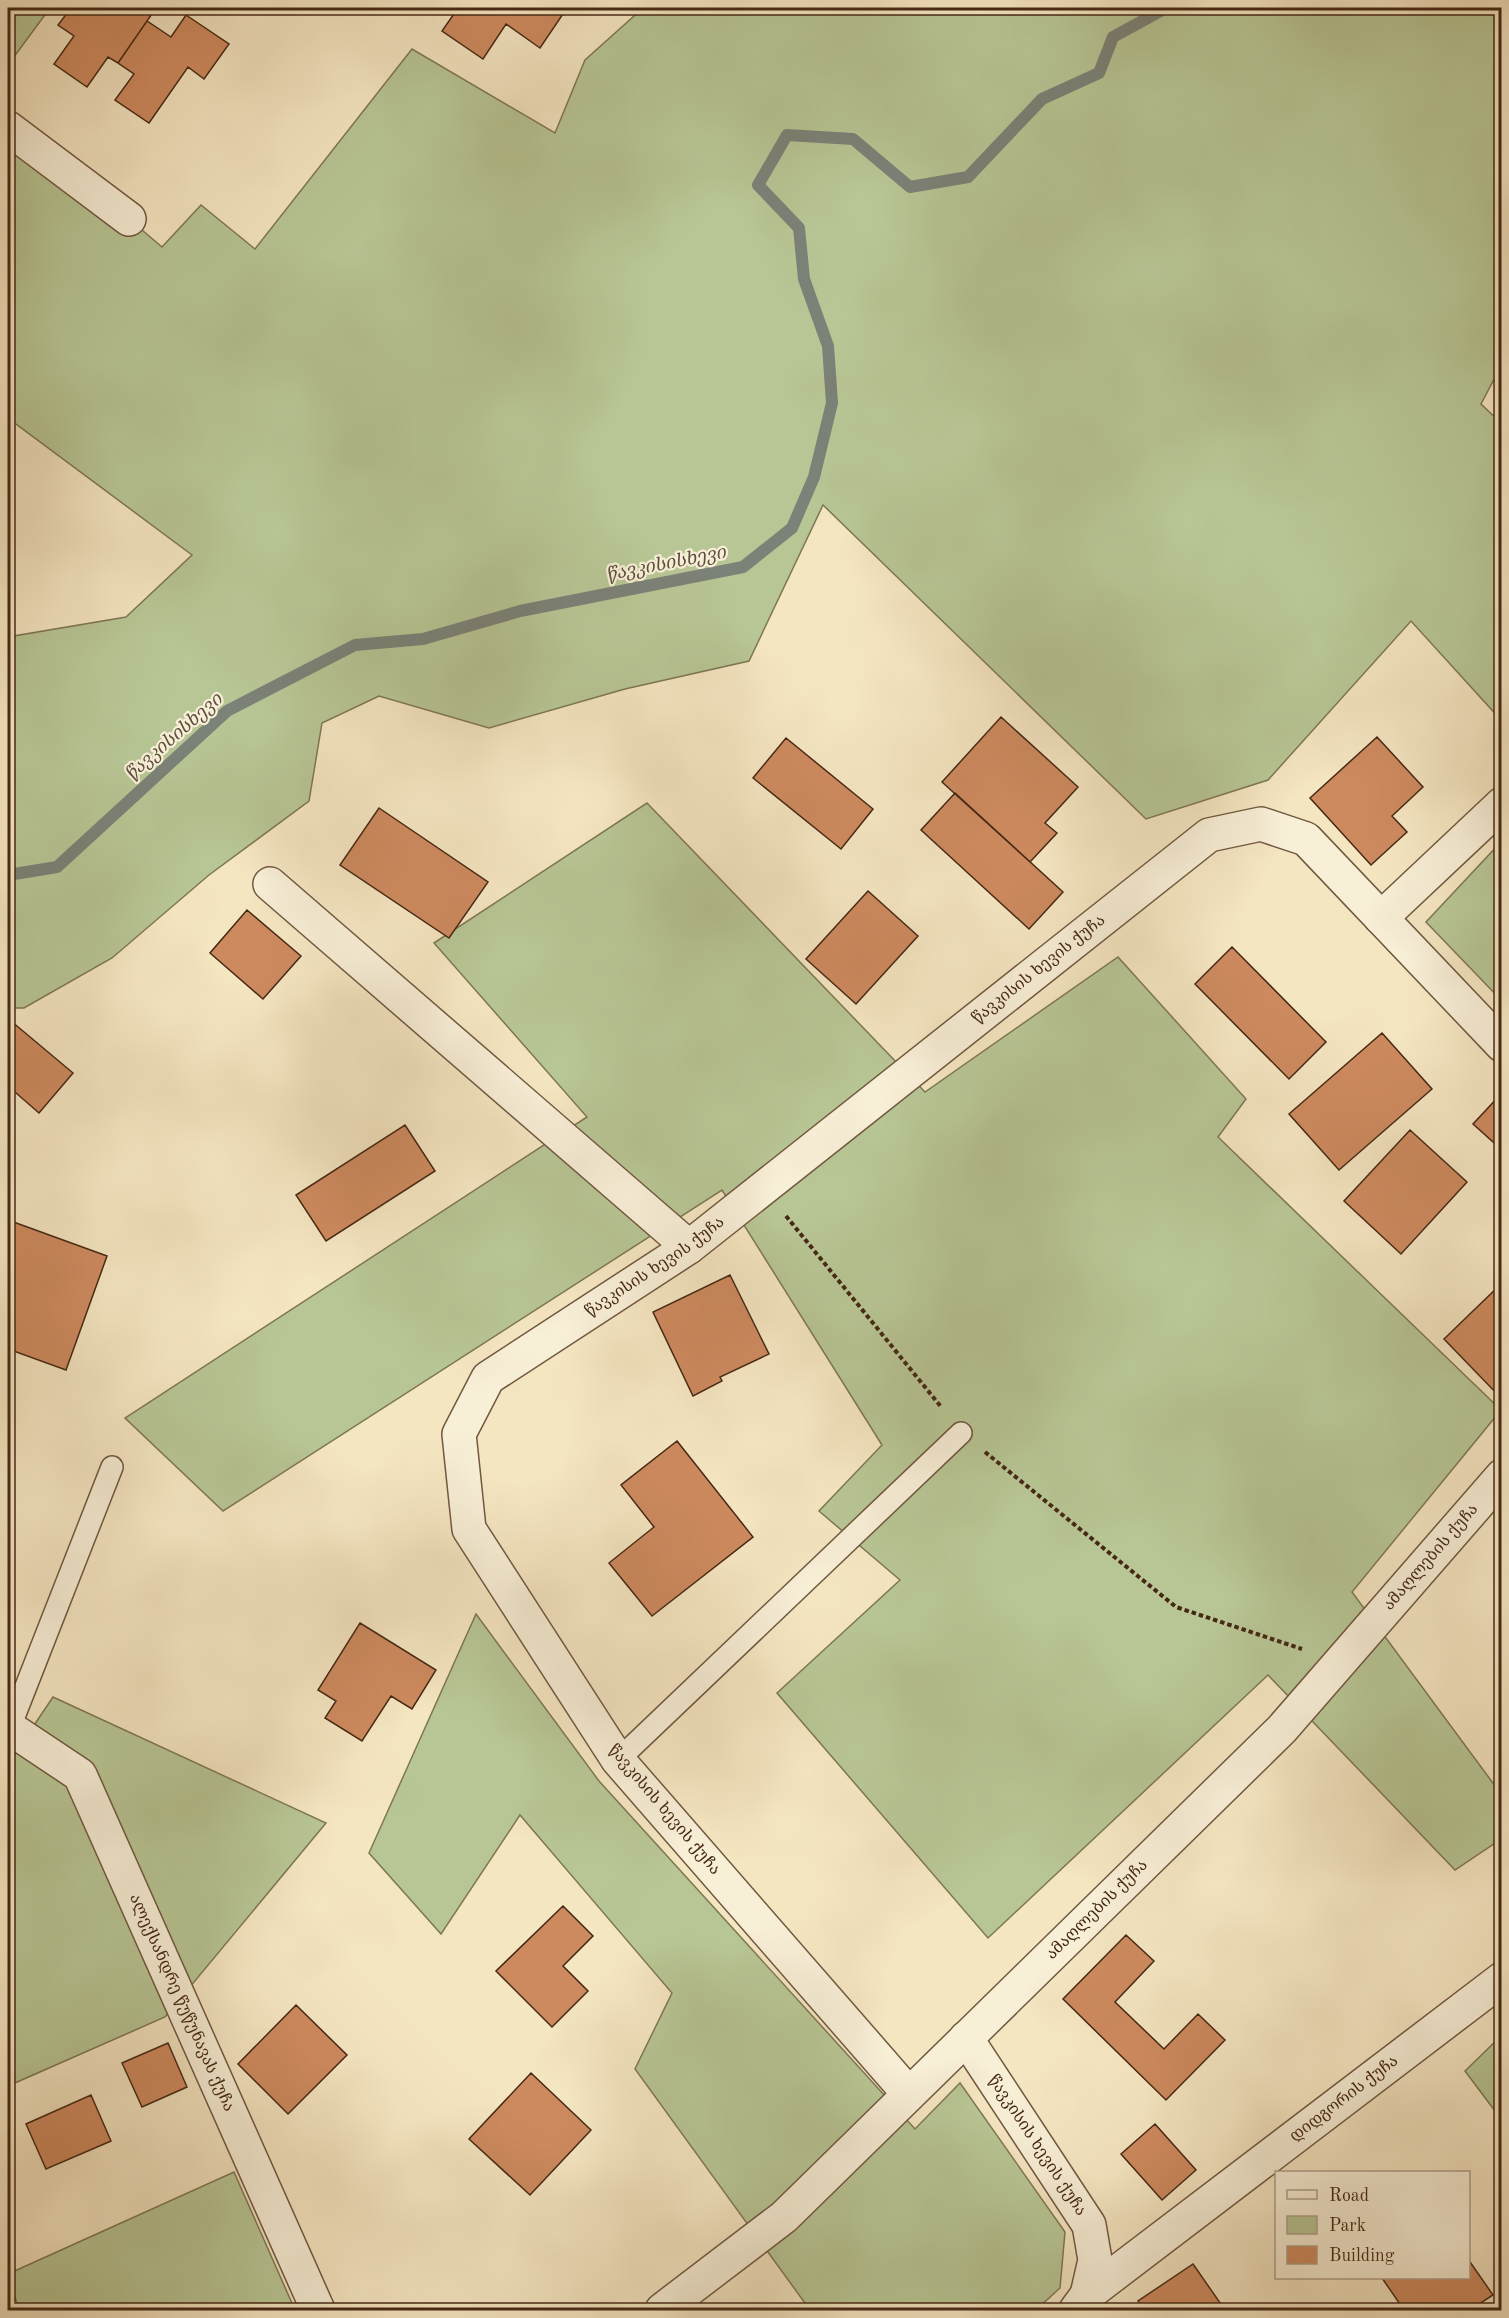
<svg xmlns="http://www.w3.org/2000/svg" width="1509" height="2318" font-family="'Old Standard TT','Noto Serif Georgian',serif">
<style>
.green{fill:#b8c695;stroke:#7e7754;stroke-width:1.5}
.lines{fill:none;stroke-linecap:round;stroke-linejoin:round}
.stream{stroke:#7b8278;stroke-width:12}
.building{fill:#ce8a5f;stroke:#452814;stroke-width:1.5}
.lane-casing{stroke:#715840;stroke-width:24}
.street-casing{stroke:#715840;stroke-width:36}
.path{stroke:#452814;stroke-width:4;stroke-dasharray:4.5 3;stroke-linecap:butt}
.lane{stroke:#f8efd7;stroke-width:21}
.street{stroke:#f8efd7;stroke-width:33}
.labels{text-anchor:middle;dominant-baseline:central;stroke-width:4.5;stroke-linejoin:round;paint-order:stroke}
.street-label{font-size:16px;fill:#452814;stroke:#f8efd7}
.water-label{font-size:18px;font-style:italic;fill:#5c4e3e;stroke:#f8efd7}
</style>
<rect width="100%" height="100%" fill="#f5e6c2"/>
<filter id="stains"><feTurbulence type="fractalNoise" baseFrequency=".00333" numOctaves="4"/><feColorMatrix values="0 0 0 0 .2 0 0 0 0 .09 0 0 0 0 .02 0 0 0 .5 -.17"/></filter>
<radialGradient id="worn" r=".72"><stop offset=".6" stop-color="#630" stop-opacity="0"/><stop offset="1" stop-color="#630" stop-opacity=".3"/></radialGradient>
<path class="green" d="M8,8H50L8,65Z
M643,8H1501V366L1481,404L1501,423V720L1411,621L1268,780L1146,819L823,505L749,661L625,689L489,728L379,696L322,723L309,801L209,875L112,958L24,1008H8V637L126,617L192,555L8,418V128L129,219L162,247L201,205L255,249L412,49L555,133L585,60Z
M647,803L925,1092L1118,957L1246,1099L1218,1137L1501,1410L1352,1592L1501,1794V1839L1455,1870L1268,1675L988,1938L777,1693L900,1580L819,1511L882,1445L722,1190L223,1511L125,1418L587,1117L434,943Z
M1501,842V1000L1426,922Z
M476,1614L599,1781L915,2129L960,2083L1065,2232L1060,2288L1036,2310H810L635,2069L672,1993L520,1815L441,1934L369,1853Z
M53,1697L326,1823L165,2017L8,2086V1764Z
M1501,2036V2119L1465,2071Z
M234,2172L295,2310H19L8,2274Z"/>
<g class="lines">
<path class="stream" d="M8,875L57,867L227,711L355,645L423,639L520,611L743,567L792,528L814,477L832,403L828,346L804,279L799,228L758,185L787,135L853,139L910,187L968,177L1042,99L1099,73L1113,37L1166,8"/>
</g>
<path class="building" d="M71,8H156L118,63L108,57L87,87L54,64L74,36L58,25Z
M458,8H567L540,48L506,24L483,59L442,31Z
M186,15L229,44L204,79L188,67L149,123L115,100L134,74L118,63L147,21L171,37Z
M1001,717L1078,787L1045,823L1057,833L1030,862L942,782Z
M1377,737L1423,787L1392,816L1407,832L1371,865L1310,798Z
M786,738L873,809L841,849L753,778Z
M955,793L1063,892L1029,929L921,830Z
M379,808L488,882L449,938L340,865Z
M868,891L918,936L856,1004L806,959Z
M247,910L301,956L263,999L210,953Z
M1232,947L1326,1042L1289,1079L1195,984Z
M11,1021L73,1073L39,1113L8,1086V1025Z
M1382,1033L1432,1089L1339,1170L1289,1114Z
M1502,1093V1150L1473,1124Z
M405,1125L435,1171L326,1241L296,1195Z
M1410,1130L1467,1182L1401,1254L1344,1201Z
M8,1220L107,1256L66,1370L8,1349Z
M730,1275L769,1354L720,1377L722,1381L693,1396L653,1312Z
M1502,1283V1397L1501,1398L1444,1339Z
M677,1441L753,1537L652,1616L609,1563L654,1527L621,1485Z
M360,1623L436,1670L412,1709L391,1696L362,1741L325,1718L336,1701L318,1690Z
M563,1906L593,1936L563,1966L588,1991L552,2027L496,1971Z
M1126,1935L1154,1961L1115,2002L1164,2049L1198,2014L1225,2040L1166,2100L1063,1999Z
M296,2005L347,2055L288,2114L238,2064Z
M168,2043L187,2087L142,2107L122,2063Z
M531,2073L591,2130L530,2195L469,2139Z
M91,2095L111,2141L46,2169L26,2124Z
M1155,2124L1196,2170L1162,2200L1121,2154Z
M1468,2259L1493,2295L1470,2310H1404L1382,2278H1468Z
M1193,2264L1225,2310H1145L1138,2301Z"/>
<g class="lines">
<g class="lane-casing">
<path id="lane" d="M10,1727L112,1467
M618,1760L961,1433"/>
</g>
<g class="street-casing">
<g id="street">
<path d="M8,128L129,219"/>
<path d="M270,884L689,1247"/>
<path d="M1381,918L1502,804"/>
<path id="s1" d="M8,1727L80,1775L318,2310"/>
<path id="s2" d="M966,2038L1089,2225L1095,2260L1087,2295"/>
<path id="s3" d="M909,2094L618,1760L469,1529L459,1434L488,1378L689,1247L1209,835L1261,824L1306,839L1502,1045"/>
<path id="s4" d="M662,2310L784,2217L1282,1729L1502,1476"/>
<path id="s5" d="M1076,2310L1087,2295L1502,1979"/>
</g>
</g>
<path class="path" d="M786,1216L942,1408
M985,1452L1176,1607L1302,1649"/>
<use href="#lane" class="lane"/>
<use href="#street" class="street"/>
</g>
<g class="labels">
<g class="street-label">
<text stroke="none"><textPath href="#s3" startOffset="1563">წავკისის ხევის ქუჩა</textPath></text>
<text stroke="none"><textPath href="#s3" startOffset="1077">წავკისის ხევის ქუჩა</textPath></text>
<text stroke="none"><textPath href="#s4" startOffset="1078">ამაღლების ქუჩა</textPath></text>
<text transform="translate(664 1810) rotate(50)">წავკისის ხევის ქუჩა</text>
<text stroke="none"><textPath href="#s4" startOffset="592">ამაღლების ქუჩა</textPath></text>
<text stroke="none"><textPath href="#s1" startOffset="336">ალექსანდრე წუწუნავას ქუჩა</textPath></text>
<text stroke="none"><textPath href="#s5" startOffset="342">დიდგორის ქუჩა</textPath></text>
<text stroke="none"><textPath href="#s2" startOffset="129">წავკისის ხევის ქუჩა</textPath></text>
</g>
<g class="water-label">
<text transform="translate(666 564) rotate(-11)">წავკისისხევი</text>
<text transform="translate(174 737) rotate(-41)">წავკისისხევი</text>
</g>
</g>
<rect width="1509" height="2318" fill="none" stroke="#f5e6c2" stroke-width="30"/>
<rect x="9" y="9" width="1491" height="2300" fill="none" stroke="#452814" stroke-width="3"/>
<rect x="15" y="15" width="1479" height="2288" fill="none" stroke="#452814" stroke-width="1.5"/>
<rect x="1275" y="2171" width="195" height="108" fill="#f8efd7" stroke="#b09f89" stroke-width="1.5"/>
<rect x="1287" y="2190" width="30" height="9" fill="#f8efd7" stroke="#b09f89" stroke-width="1.5"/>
<text x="1329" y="2201" font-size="18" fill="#452814">Road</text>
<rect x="1287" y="2216" width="30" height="18" fill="#b8c695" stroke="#b09f89" stroke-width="1.5"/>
<text x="1329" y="2231" font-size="18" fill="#452814">Park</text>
<rect x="1287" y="2246" width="30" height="18" fill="#ce8a5f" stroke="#b09f89" stroke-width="1.5"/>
<text x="1329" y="2261" font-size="18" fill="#452814">Building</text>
<rect width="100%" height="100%" filter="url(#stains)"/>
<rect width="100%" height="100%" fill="url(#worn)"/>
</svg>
